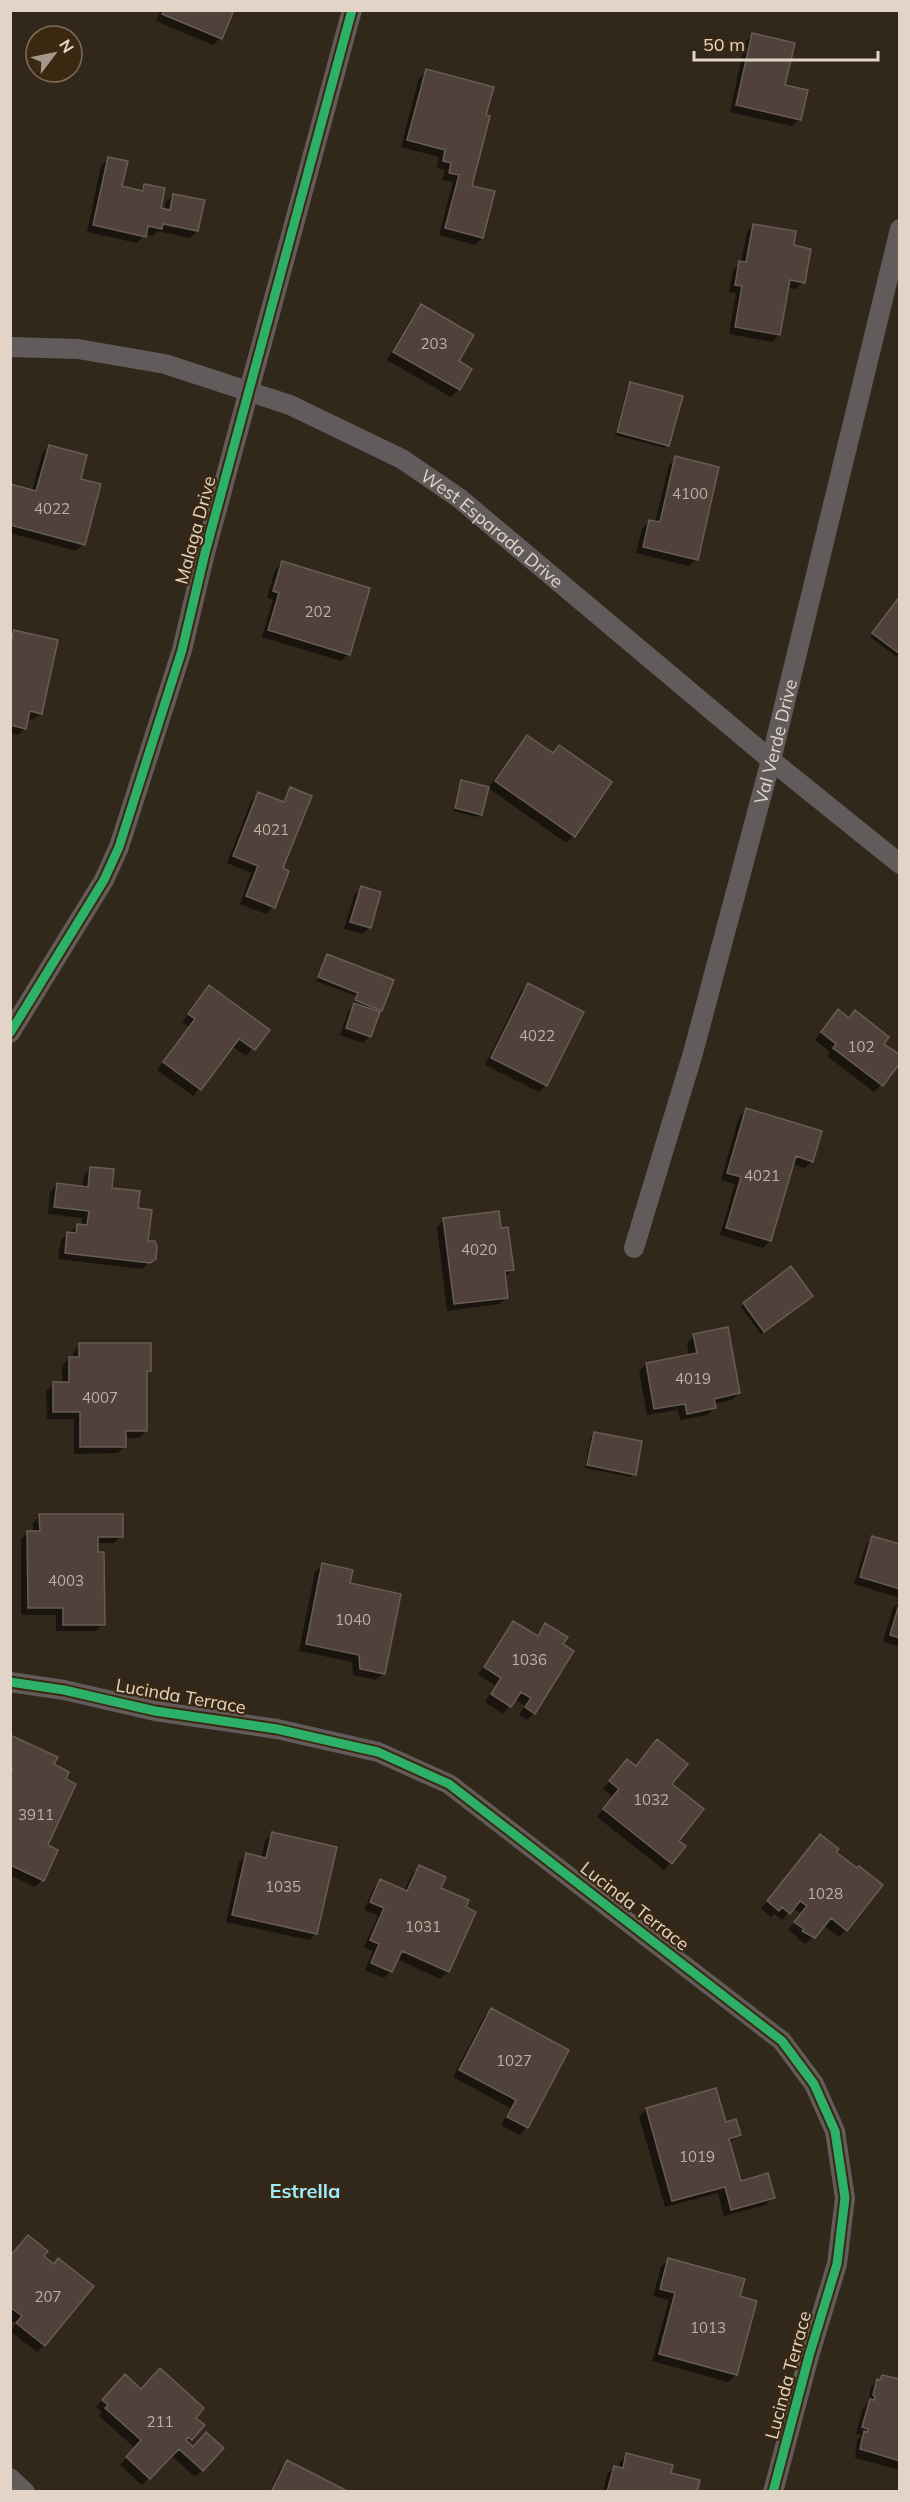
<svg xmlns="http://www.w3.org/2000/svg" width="910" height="2502" font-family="Mulish,sans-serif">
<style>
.shadow{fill:#0007}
.building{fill:#50423b;stroke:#675c56;stroke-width:1.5}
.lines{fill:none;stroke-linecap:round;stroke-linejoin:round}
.street{stroke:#615c5b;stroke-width:20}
.cycleway-casing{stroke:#3b2811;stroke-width:13}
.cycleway{stroke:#2db169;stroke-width:9}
.labels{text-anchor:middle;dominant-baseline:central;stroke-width:4.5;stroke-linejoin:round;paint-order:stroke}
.number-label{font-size:15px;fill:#beb0a5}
.street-label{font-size:18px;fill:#e2d5c8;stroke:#3b2811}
.neighbourhood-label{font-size:20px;font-weight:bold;fill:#9deafd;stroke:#3b2811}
</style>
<rect width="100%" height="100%" fill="#31271b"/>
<path class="shadow" d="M161,10H232L220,38L213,45L156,21Z
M753,34L783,86L799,119L792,126L730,112L745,42Z
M426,71L471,187L482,238L475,245L439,235L453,182L442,180L445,170L437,168L439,157L401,147L419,78Z
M108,159L120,188L139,191L145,186L159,209L165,211L166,202L174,195L197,231L190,238L158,231L153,236L145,234L137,243L87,232L101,166Z
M754,225L792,247L803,282L796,289L788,288L779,335L772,342L729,334L736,293L729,292L733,270L741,263L747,232Z
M421,306L457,362L470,369L459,389L451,397L387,360L414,313Z
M630,384L668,445L665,448L615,435L627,387Z
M49,447L83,544L76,551L10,533V486L32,491L42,454Z
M676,458L696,559L689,566L636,553L642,529L649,521L655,523L669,465Z
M282,563L348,654L341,661L262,637L273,600L267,598L275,570Z
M900,597V659L870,637Z
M14,631L41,713L33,720L27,719L25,728L18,735L10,733V635Z
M527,736L552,754L573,836L566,843L488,788Z
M462,782L480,814L477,817L453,811L459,785Z
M291,789L281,869L273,907L266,914L240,904L251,873L227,863L251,801L259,794L281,803Z
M361,888L370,927L362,934L344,929L354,895Z
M327,956L381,1010L370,1036L363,1043L340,1035L348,1012L355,1004L353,1003L356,996L316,981Z
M528,985L546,1085L539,1092L485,1065L521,992Z
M209,987L267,1030L246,1056L232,1046L193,1096L157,1070L189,1027L182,1022Z
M831,1018L882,1044L881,1085L874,1092L827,1056L830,1052L815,1040Z
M746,1110L812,1161L805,1168L792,1164L770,1241L763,1248L720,1235L735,1184L721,1180L739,1117Z
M91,1168L110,1189L136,1209L147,1242L155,1258L142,1269L58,1259L61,1240L78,1225L82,1226V1218L48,1214L50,1192L58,1184L82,1188L84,1175Z
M444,1220L499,1230L512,1270L505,1277L507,1297L499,1304L447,1311L437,1227Z
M807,1299L761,1334L741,1307L744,1304Z
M694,1335L739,1393L732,1400L713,1404L714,1408L707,1415L680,1420L678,1410L647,1415L639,1371L646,1364L689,1356L687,1343Z
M80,1345L150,1370L146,1375V1431L139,1438H124L125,1446L118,1453L74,1454V1419H47L46,1391L53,1384H62V1366L69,1358L73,1359V1352Z
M595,1433L634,1474L631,1477L585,1468L591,1436Z
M40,1516L121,1536L114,1543H97L103,1624L96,1631H56V1615H21V1539L28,1532H33V1523Z
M873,1537L900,1545V1598L854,1584L866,1545Z
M322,1565L349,1584L384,1673L376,1680L353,1675L352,1662L299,1651L315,1572Z
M900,1602V1647L883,1642L893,1608Z
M513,1623L536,1636L545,1625L561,1645L534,1713L527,1720L519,1715L525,1706L515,1699L503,1714L485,1702L495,1685L478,1675L506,1630Z
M10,1737L52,1765L46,1845L56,1850L42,1880L35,1887L10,1875Z
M657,1741L670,1784L677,1841L684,1846L664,1870L597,1817L613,1797L603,1789L620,1768L635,1767Z
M272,1834L316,1933L309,1940L226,1922L239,1862L246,1855L261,1858L265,1841Z
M820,1836L834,1852L846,1930L839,1937L823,1925L806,1944L797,1939L798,1937L788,1930L801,1914L793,1908L782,1920L774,1914L771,1917L761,1908Z
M419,1867L439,1888L464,1908L474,1912L448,1972L440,1979L397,1959L391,1971L384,1978L365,1970L373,1951L364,1947L378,1916L364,1910L374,1888L381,1881L404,1891L412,1874Z
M491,2010L527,2127L520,2135L501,2125L510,2108L453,2077L484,2017Z
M647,2109L725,2124L739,2135L729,2143L740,2183L773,2198L766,2205L724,2216L718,2193L665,2207L639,2116Z
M10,2256H42L44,2345L37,2352L10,2331L16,2324L10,2319Z
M668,2260L738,2297L755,2302L736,2375L728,2382L652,2361L669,2300L653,2296L661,2267Z
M882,2376L900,2381V2470L855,2458L857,2440L862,2435L856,2434L863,2408L868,2403L871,2387Z
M118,2383L141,2390L194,2418L203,2426L187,2443L202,2470L195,2477L171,2455L142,2485L120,2465L135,2448L99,2416L102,2412L96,2407Z
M627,2455L669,2474L696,2492H603L607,2474L615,2467L618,2468L620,2462Z
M287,2462L346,2492H269L280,2469Z"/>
<path class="building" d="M164,10H234L222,39L162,14Z
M752,33L795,43L785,85L808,90L801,120L736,105Z
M426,69L494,87L486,115L490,116L472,186L495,191L483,238L445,228L459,175L449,173L451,163L443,161L445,150L407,140Z
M108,157L128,161L122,186L143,191L144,184L165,188L161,208L170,210L173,194L205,200L198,231L163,224L162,229L148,226L146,237L93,225Z
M753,224L796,231L794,245L811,249L805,283L790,280L780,335L735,327L742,286L735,285L739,261L746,262Z
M421,304L474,335L459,361L472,369L460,390L393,352Z
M630,382L683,396L669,446L617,432Z
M49,445L87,455L81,479L101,484L85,545L10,525V484L36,491Z
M675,456L719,467L698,560L643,547L649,520L660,522Z
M282,561L370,588L350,655L268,630L279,593L273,591Z
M900,596V654L872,633Z
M14,630L58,640L42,714L30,711L26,729L10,725V645Z
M527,735L553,753L559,745L612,782L575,837L495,781Z
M461,780L489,787L482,815L455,808Z
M290,787L312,796L283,868L289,871L275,908L246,896L258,866L233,856L258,792L284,802Z
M361,886L381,892L371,928L350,922Z
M327,954L394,980L382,1011L355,1000L358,993L318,977Z
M528,983L584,1012L547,1086L491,1058Z
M209,985L270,1030L255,1050L239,1039L201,1090L163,1062L195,1019L188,1014Z
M354,1003L380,1012L371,1037L346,1028Z
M838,1009L849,1018L855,1010L889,1037L884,1044L900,1055V1063L883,1086L833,1048L836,1044L821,1032Z
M746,1108L822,1131L813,1162L796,1156L771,1241L726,1228L741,1177L727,1173Z
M90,1167L114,1169L112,1188L140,1191L138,1208L152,1210L148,1241H155L157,1246L156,1259L150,1263L65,1253L67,1232L76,1233L77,1224L87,1225L89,1211L54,1207L57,1183L88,1187Z
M499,1211L501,1228L508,1227L514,1270L505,1271L508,1298L454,1304L443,1218Z
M791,1266L813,1296L764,1332L743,1303Z
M728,1327L740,1393L714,1399L716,1408L687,1414L685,1404L654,1409L646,1363L697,1353L693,1334Z
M79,1343H151V1371H147V1431H126V1447H80V1412H53V1382H69V1357H79Z
M594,1432L642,1441L636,1475L587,1465Z
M39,1514H123V1537H98V1552H104L105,1625H63V1608H28L27,1531H40Z
M872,1536L900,1544V1589L860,1577Z
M322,1563L353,1570L350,1583L401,1594L385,1674L360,1669L359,1655L306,1644Z
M900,1601V1638L890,1635Z
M513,1621L538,1636L545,1623L568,1637L563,1644L574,1651L535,1714L525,1707L531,1698L521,1692L511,1707L491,1694L501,1678L484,1667Z
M10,1735L58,1757L54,1764L69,1772L66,1779L76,1784L48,1845L58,1850L44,1881L10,1865V1774L13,1770L10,1769Z
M657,1739L688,1764L672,1784L704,1809L679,1841L686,1846L672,1864L603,1809L619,1789L609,1781L627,1759L636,1766Z
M272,1832L337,1847L317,1934L232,1915L246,1853L266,1858Z
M820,1834L839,1849L836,1852L857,1868L859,1866L883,1885L847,1931L831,1918L815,1938L802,1931L804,1929L794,1922L807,1906L800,1901L790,1914L782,1907L779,1911L767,1901Z
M419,1865L446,1877L441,1888L469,1900L466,1907L476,1912L449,1972L402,1951L392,1972L371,1963L379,1944L370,1940L384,1908L370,1902L380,1879L407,1891Z
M491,2008L569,2050L528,2128L507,2117L516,2100L459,2070Z
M716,2088L726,2122L736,2119L741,2135L729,2139L741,2181L768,2173L775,2198L731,2210L725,2187L672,2201L646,2108Z
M28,2235L48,2251L44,2256L54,2264L58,2258L94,2286L45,2346L16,2323L22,2316L10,2307V2256Z
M668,2258L745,2279L740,2296L757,2301L737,2375L659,2354L675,2293L660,2289Z
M160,2368L204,2408L196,2418L205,2425L192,2440L188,2437L186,2440L193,2447L206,2432L224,2448L203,2471L179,2449L150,2479L126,2457L141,2440L105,2408L108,2405L102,2400L125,2374L141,2389Z
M882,2375L900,2379V2461L860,2449L864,2431L867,2432L868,2429L862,2427L870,2399L874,2400L875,2396L873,2395L877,2379L880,2380Z
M626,2453L673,2465L671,2473L700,2480L697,2492H607L614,2466L623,2468Z
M287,2460L349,2492H271Z"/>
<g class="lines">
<g class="street">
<path id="s1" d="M10,347L78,349L165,364L290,405L402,459L459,498L771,760L900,864"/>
<path d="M10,1033L104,880L119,847L182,650L205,553L352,10"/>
<path id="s2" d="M634,1248L693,1053L771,760L900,229"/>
<path d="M10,1682L64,1690L155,1711L277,1729L378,1752L449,1784L782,2041L814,2084L835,2131L845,2198L837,2264L809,2356L773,2492"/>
<path d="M10,2478L25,2492"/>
</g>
<g class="cycleway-casing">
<path id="cycleway" d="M10,1033L104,880L119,847L182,650L205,553L352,10
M10,1682L64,1690L155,1711L277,1729L378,1752L449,1784L782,2041L814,2084L835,2131L845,2198L837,2264L809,2356L773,2492"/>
</g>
<use href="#cycleway" class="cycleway"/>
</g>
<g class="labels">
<g class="number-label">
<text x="434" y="343">203</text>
<text x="690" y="493">4100</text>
<text x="52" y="508">4022</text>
<text x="318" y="611">202</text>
<text x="271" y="829">4021</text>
<text x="537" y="1035">4022</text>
<text x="861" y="1046">102</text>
<text x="762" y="1175">4021</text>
<text x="479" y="1249">4020</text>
<text x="693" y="1378">4019</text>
<text x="100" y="1397">4007</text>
<text x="66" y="1580">4003</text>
<text x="353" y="1619">1040</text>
<text x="529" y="1659">1036</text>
<text x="651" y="1799">1032</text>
<text x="36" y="1814">3911</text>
<text x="283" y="1886">1035</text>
<text x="825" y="1893">1028</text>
<text x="423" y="1926">1031</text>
<text x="514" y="2060">1027</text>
<text x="697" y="2156">1019</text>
<text x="48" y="2296">207</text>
<text x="708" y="2327">1013</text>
<text x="160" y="2421">211</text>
</g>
<g class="street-label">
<text stroke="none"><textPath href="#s1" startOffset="526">West Esparada Drive</textPath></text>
<text transform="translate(195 530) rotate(-75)">Malaga Drive</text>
<text stroke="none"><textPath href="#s2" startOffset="526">Val Verde Drive</textPath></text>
<text transform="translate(181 1696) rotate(10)">Lucinda Terrace</text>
<text transform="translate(635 1906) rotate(38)">Lucinda Terrace</text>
<text transform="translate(788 2375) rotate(-75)">Lucinda Terrace</text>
</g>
<g class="neighbourhood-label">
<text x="305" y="2190">Estrella</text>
</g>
</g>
<rect width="910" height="2502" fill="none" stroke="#e2d5c8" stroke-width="24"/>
<g transform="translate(54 54) rotate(58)"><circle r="28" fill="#3b2811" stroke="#7e6d5a" stroke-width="1.5"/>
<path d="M0-4.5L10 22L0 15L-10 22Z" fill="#a4988b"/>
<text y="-9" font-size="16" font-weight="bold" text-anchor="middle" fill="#e2d5c8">N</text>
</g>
<path d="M694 51v9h184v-9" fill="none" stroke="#e2d5c8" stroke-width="3"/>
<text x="703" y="51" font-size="18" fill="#e2d5c8" stroke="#3b2811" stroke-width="4.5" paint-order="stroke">50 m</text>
</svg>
